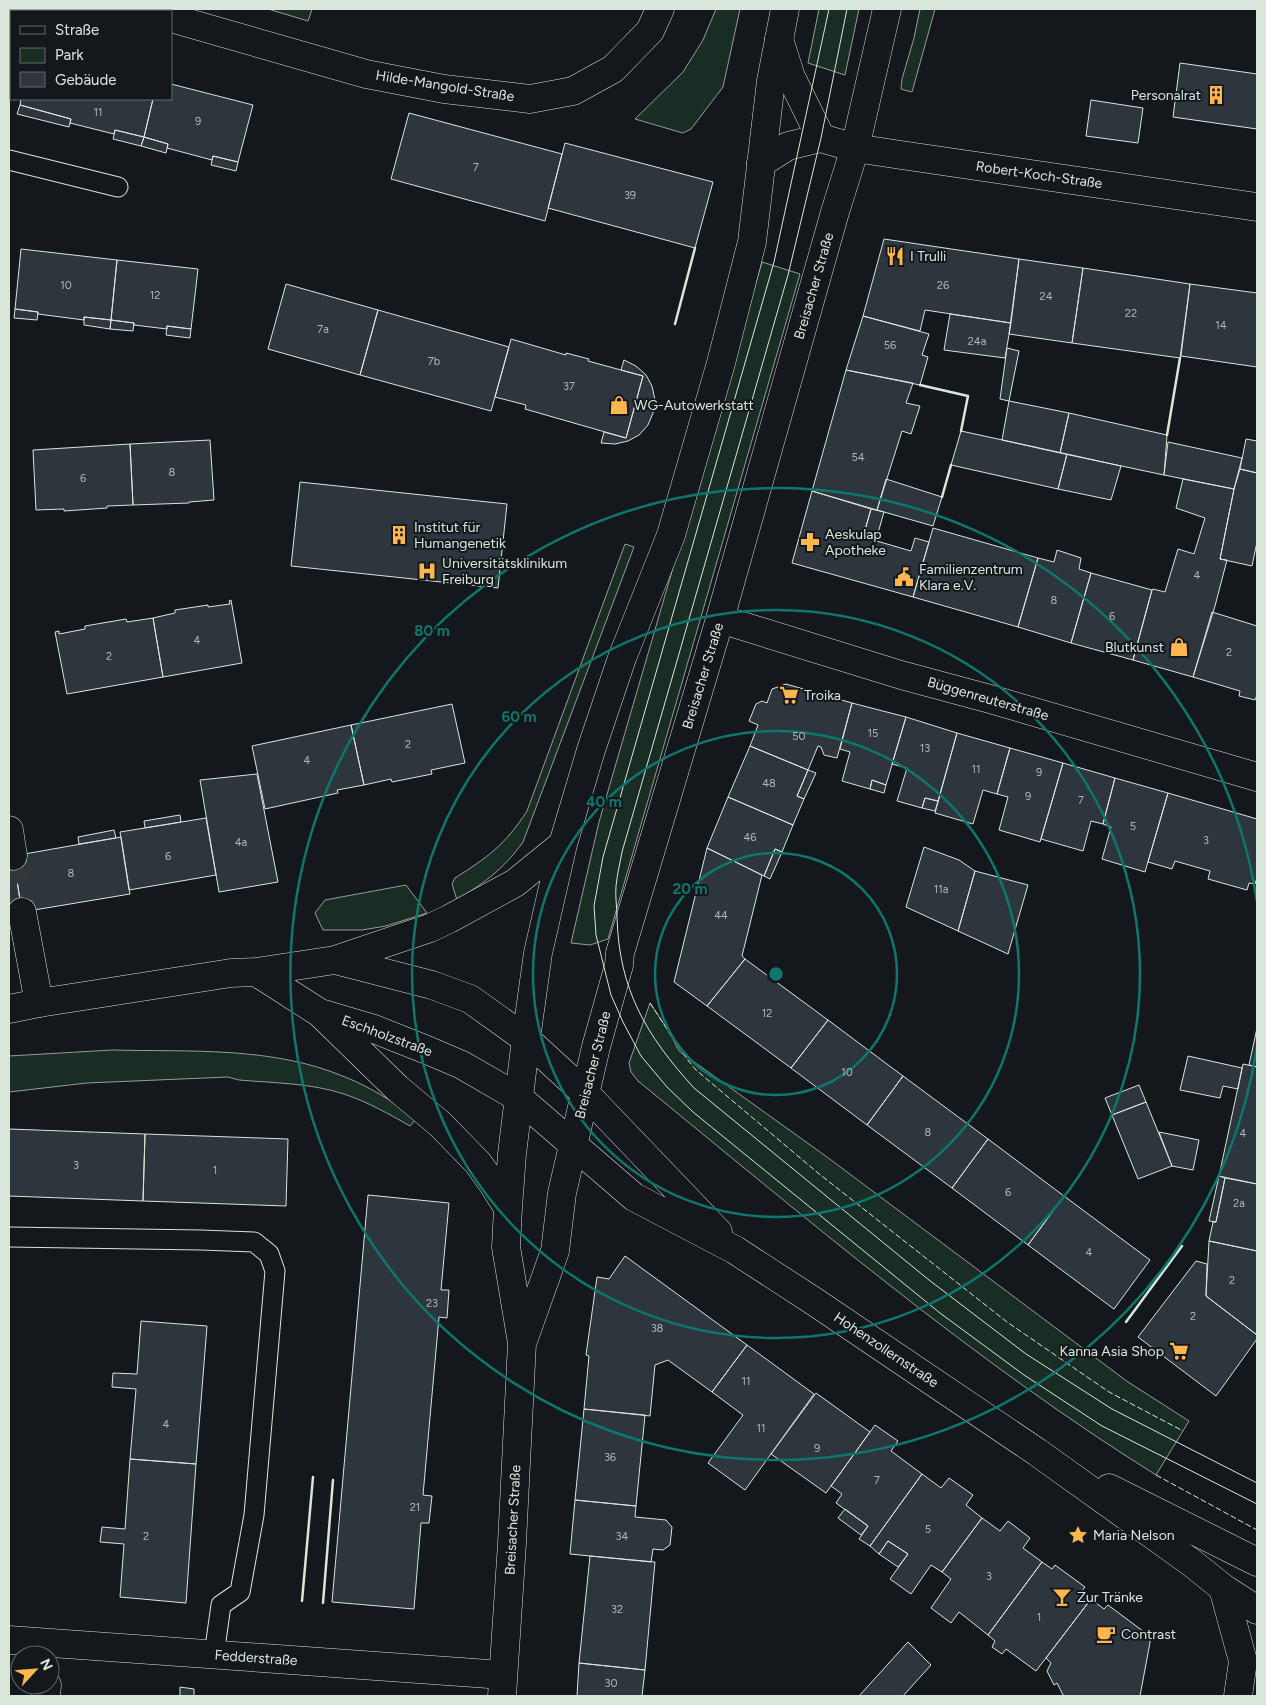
<svg xmlns="http://www.w3.org/2000/svg" width="1266" height="1705" font-family="Figtree,sans-serif">
<style>
.green{fill:#1a2d24;stroke:#939e99}
.building{fill:#2c363c;stroke:#d8e6dc}
.lines{fill:none;stroke-linecap:round;stroke-linejoin:round}
.street-tunnel{stroke:#313739;stroke-width:28;stroke-dasharray:28 14;stroke-linecap:butt}
.lane-casing{stroke:#d8e6dc;stroke-width:21}
.street-casing{stroke:#d8e6dc;stroke-width:29}
.secondary-casing{stroke:#d8e6dc;stroke-width:29}
.lane{stroke:#14181c;stroke-width:19}
.street{stroke:#14181c;stroke-width:28}
.secondary{stroke:#14181c;stroke-width:28}
.tram{stroke:#d8e6dc;stroke-width:1}
.fence{stroke:#d8e6dc;stroke-width:1;stroke-dasharray:6 2.5;stroke-linecap:butt}
.wall{stroke:#d8e6dc;stroke-width:2.5}
.ring{fill:none;stroke:#0f766e;stroke-width:2.5}
.labels{text-anchor:middle;dominant-baseline:central;stroke-width:4;stroke-linejoin:round;paint-order:stroke}
.number-label{font-size:11px;fill:#adbab4}
.street-label{font-size:14px;fill:#d8e6dc;stroke:#14181c}
.poi-label{font-size:14px;fill:#d8e6dc;stroke:#14181c;text-anchor:start}
.centre{fill:#0f766e;stroke:#14181c;stroke-width:2.5}
.ring-label{font-size:15px;text-anchor:middle;font-weight:bold;fill:#0f766e;stroke:#14181c;stroke-width:4;stroke-linejoin:round;paint-order:stroke}
</style>
<rect width="100%" height="100%" fill="#14181c"/>
<path class="green" d="M268,9H312L308,21Z
M716,9H740L723,87L691,129L683,133L635,119L683,72L703,40Z
M819,9H859L845,75L808,63Z
M920,9H935L912,92L901,89L902,79L914,38Z
M762,262L800,274L608,939L590,945L571,943L599,822Z
M625,544L634,547L523,842C503,870 485,882 457,900L452,884L455,878C488,857 505,845 527,811Z
M406,885L427,913L386,926L362,930H323L315,913L325,900Z
M650,1003L670,1033L679,1051L827,1157L1128,1382L1189,1421L1156,1475C972,1360 806,1218 638,1081L631,1072L629,1063Z
M112,1050C189,1052 272,1046 345,1077C371,1087 394,1103 417,1118L410,1126C389,1114 368,1102 344,1094C311,1083 273,1083 239,1080L228,1077L87,1083L9,1092V1056Z"/>
<path class="building" d="M1180,63L1257,74V129L1173,117Z
M171,84L253,105L238,162L213,156L212,160L167,148L168,144L144,137L153,99H171Z
M21,99H153L144,137L115,130L114,134L70,123L71,119L20,105Z
M1091,100L1143,108L1138,143L1086,136Z
M20,105L71,119L69,127L17,114Z
M409,113L562,154L545,221L391,179Z
M115,130L144,137L141,146L113,139Z
M144,137L168,144L166,153L141,146Z
M565,143L713,182L695,248L548,208Z
M213,156L238,162L236,171L211,165Z
M884,239L1019,259L1011,323L925,310L920,331L863,316Z
M21,249L117,260L111,320L84,317V320L38,314V312L15,309Z
M1019,259L1083,268L1072,343L1009,334Z
M117,260L198,269L191,329L167,326V329L134,325V323L111,320Z
M1083,268L1190,284L1180,358L1072,343Z
M286,284L378,310L360,375L268,349Z
M1190,284L1257,293V367L1181,356Z
M15,309L38,312L37,320L14,318Z
M378,310L509,347L491,411L360,375Z
M950,314L1011,323L1005,358L944,350Z
M863,316L929,334L922,355L928,357L920,385L846,370Z
M84,317L111,320L110,329L84,325Z
M111,320L134,323L133,331L110,329Z
M167,326L191,329L190,338L166,335Z
M511,339L566,355V353L589,359L588,361L643,376L626,438L525,409L526,405L495,397Z
M1007,348L1019,351L1009,401L1000,399Z
M624,360L636,366L646,375L652,386L655,400L653,413L648,425L639,435L628,441L615,444L601,443L604,432L626,438L643,376L621,370Z
M846,370L913,383L906,403L920,406L911,434L902,431L877,510L812,491Z
M1009,401L1069,413L1060,453L1002,440Z
M1069,413L1167,435L1164,475L1060,453Z
M961,431L1067,454L1058,489L951,465Z
M1246,439L1257,441V473L1240,469Z
M210,440L214,500L189,502V503L133,505L130,444Z
M1168,442L1242,458L1234,489L1164,475Z
M130,444L133,505L107,506V508L64,511V509L36,510L33,450Z
M1067,454L1121,466L1111,500L1058,489Z
M1240,469L1257,473V542L1252,566L1220,559L1234,489Z
M886,479L942,497L933,526L877,510Z
M1183,479L1234,489L1220,559L1227,560L1215,606L1193,677L1133,660L1152,590L1153,589L1165,592L1178,549L1194,554L1205,518L1176,508Z
M300,482L507,504L498,588L291,566Z
M812,491L871,509L863,537L911,551L915,538L929,542L913,597L792,563Z
M871,509L884,512L876,540L863,537Z
M933,528L1038,558L1018,627L913,597Z
M1057,550L1081,558L1079,569L1091,573L1071,643L1018,627L1038,558L1054,562Z
M1091,573L1152,590L1133,660L1071,643Z
M231,600L242,663L163,677L153,618L175,613V610L208,605V607L230,604L229,601Z
M1212,612L1257,626V695L1255,700L1239,696L1240,691L1193,677Z
M153,618L163,677L67,694L55,632L59,631V634L85,629V626L126,619L127,622Z
M786,684L852,703L837,758L824,755L821,747L818,746L808,770L750,746L758,725L749,721L756,704L762,701L767,703L772,689Z
M852,703L906,717L886,785L872,780L870,789L842,781L850,752L840,749Z
M452,704L465,763L431,770L432,774L392,782L391,779L364,785L351,725Z
M906,717L957,733L938,801L925,798L922,808L897,801L907,768L892,764Z
M351,725L364,785L337,790L338,793L265,809L252,746Z
M957,733L1010,748L997,794L983,790L973,824L935,813Z
M750,746L808,770L797,796L804,799L793,825L728,797Z
M1010,748L1063,763L1040,842L999,830L1008,797L997,794Z
M1063,763L1115,778L1103,824L1091,821L1083,851L1041,839Z
M808,770L816,773L804,799L797,796Z
M257,774L278,882L219,892L200,780Z
M1115,778L1168,793L1145,872L1102,859L1111,827L1103,824Z
M872,780L886,785L884,793L870,789Z
M1168,793L1257,819V878L1255,884L1249,883L1247,890L1208,879L1210,871L1175,861L1172,869L1148,862Z
M728,797L793,825L782,852L775,849L764,876L707,848Z
M925,798L938,801L935,811L922,808Z
M180,815L181,822L145,828L144,821Z
M206,818L216,875L129,890L120,832Z
M114,830L116,838L79,844L78,837Z
M121,837L130,894L22,912L13,856Z
M924,847L959,860L975,871L958,931L906,907Z
M707,848L762,875L742,956L745,959L707,1006L674,982Z
M775,849L782,852L770,879L764,876Z
M9,856H13L22,912L9,915Z
M975,871L1028,885L1008,954L958,931Z
M745,959L828,1020L791,1068L707,1006Z
M828,1020L903,1076L867,1125L791,1068Z
M1257,1028V1067L1249,1065Z
M1188,1056L1242,1068L1238,1089L1223,1086L1220,1098L1180,1090Z
M1243,1064L1257,1067V1184L1219,1176Z
M903,1076L988,1139L952,1188L867,1125Z
M1139,1085L1146,1102L1112,1115L1105,1098Z
M1146,1102L1172,1166L1138,1179L1112,1115Z
M9,1129L145,1134L143,1201L9,1196Z
M1159,1132L1199,1140L1193,1170L1172,1166Z
M145,1134L288,1139L286,1206L143,1201Z
M988,1139L1064,1196L1028,1245L952,1188Z
M1219,1176L1225,1178L1216,1222L1209,1221Z
M1225,1178L1257,1184V1251L1209,1241L1213,1222H1216Z
M368,1195L449,1203L441,1290H449L447,1318L439,1317L423,1495L432,1496L429,1523H421L414,1609L332,1602Z
M1064,1196L1150,1260L1114,1309L1028,1245Z
M1209,1241L1257,1251V1335L1206,1296Z
M625,1256L747,1345L712,1392L668,1360L655,1365L650,1416L584,1409L589,1356L586,1355L597,1277L609,1279Z
M1196,1261L1207,1264L1206,1296L1257,1335V1339L1216,1396L1138,1337Z
M141,1321L207,1326L196,1464L130,1459L136,1389L112,1387L113,1373L137,1374Z
M747,1345L814,1394L745,1490L708,1463L743,1415L712,1392Z
M816,1393L870,1432L826,1493L771,1454Z
M584,1409L645,1415L636,1506L575,1500Z
M875,1425L898,1441L891,1451L922,1474L870,1546L859,1539L868,1526L836,1503L842,1494L831,1486Z
M130,1459L196,1464L186,1603L120,1597L124,1544L100,1542L102,1527L125,1529Z
M922,1474L941,1488L949,1478L973,1495L966,1505L982,1518L942,1572L931,1565L911,1594L890,1579L908,1554L888,1541L879,1554L870,1546Z
M575,1500L636,1506L635,1517L666,1520L672,1527L670,1545L663,1550L653,1549L651,1562L570,1554Z
M845,1509L868,1526L861,1535L838,1518Z
M982,1518L1000,1531L1008,1521L1030,1538L1023,1548L1042,1562L988,1635L959,1612L951,1623L931,1608L951,1579L942,1572Z
M888,1541L908,1554L898,1567L879,1554Z
M590,1556L655,1562L645,1670L579,1663Z
M1042,1562L1052,1569L1055,1565L1085,1587L1081,1592L1091,1599L1036,1671L1006,1649L1002,1654L992,1647L995,1641L988,1635Z
M1091,1599L1104,1609L1108,1605L1151,1637L1140,1696H1066L1063,1695L1057,1683L1054,1685L1047,1671L1051,1663L1046,1658Z
M908,1642L931,1665L903,1696H859Z
M579,1663L645,1670L642,1696H577Z
M180,1687L194,1689V1696H180Z"/>
<g class="lines">
<path class="street-tunnel" d="M13,856L22,912"/>
<g class="lane-casing">
<path id="lane" d="M9,160L118,187
M9,1237L201,1240L254,1242L269,1254L275,1271L254,1515L240,1592L221,1605L214,1655"/>
</g>
<g class="street-casing">
<path id="street" d="M142,9L150,11
M171,18L366,74L444,89L530,99L573,91L613,69L650,31L660,9
M779,39L791,77L821,138
M761,163L788,146L821,138L855,148L901,155L1257,207
M720,619L901,675L990,699L1257,777
M9,830L13,856
M22,912L39,1003
M1223,1588L1243,1661L1238,1696
M9,1640L503,1675
M46,1696L47,1685"/>
</g>
<g class="secondary-casing">
<path id="secondary" d="M335,960L430,928L449,919L515,883L563,844
M256,972L320,1013L374,1029L427,1050L462,1065L519,1098L634,1197L735,1250L815,1302L1037,1452L1192,1563L1223,1588L1257,1610
M9,1009L39,1003L231,973L256,972L335,960L432,985L470,999L526,1039L586,1094L718,1232
M322,1015L397,1088L440,1124L478,1163L493,1184L508,1208
M523,1341L555,1251L562,1193L596,1047L619,965L620,953L720,619L835,212L855,148L887,9
M1109,1488L1257,1562
M502,1696L512,1543L522,1343L506,1247L508,1208L512,1154L526,1039L538,953L563,844L591,750L622,658L671,535L721,363L752,242L771,81L785,9"/>
</g>
<use href="#lane" class="lane"/>
<use href="#street" class="street"/>
<use href="#secondary" class="secondary"/>
<path class="tram" d="M829,9L774,262L603,857L594,906L596,935L611,995L623,1022L641,1056L667,1087L693,1112L940,1313L1024,1375L1102,1426L1257,1504
M847,9L821,138L788,275L622,852C620,863 617,875 616,886C615,896 617,907 617,917C619,990 646,1035 694,1088L929,1280L1026,1354L1112,1409L1257,1483"/>
<path class="fence" d="M650,1003C665,1025 678,1049 696,1070L818,1173L1007,1322L1109,1392L1183,1431
M1156,1475L1257,1530"/>
<path class="wall" d="M675,324L695,248
M920,385L968,396L961,431
M1167,435L1180,358
M942,497L951,465
M1126,1322L1182,1246
M302,1601L313,1477
M323,1603L333,1480"/>
</g>
<g class="ring">
<circle cx="776" cy="974" r="121"/>
<circle cx="776" cy="974" r="243"/>
<circle cx="776" cy="974" r="364"/>
<path d="M1257 1046A486 486 0 1 1 1257 902"/>
</g>
<defs>
<g id="building-bare" transform="scale(1.5)"><path d="M-4-6H4V6H1V3H-1V6H-4ZM-2.5-4.3h1.7v1.8h-1.7ZM.8-4.3h1.7v1.8H.8ZM-2.5-1h1.7V.8h-1.7ZM.8-1h1.7V.8H.8Z" fill="#ffb74d" stroke="#14181c" stroke-width="2.5" paint-order="stroke"/></g>
<g id="restaurant-bare" transform="scale(1.5)"><path d="M-5-6h1v4h1v-4h1v4h1v-4h1v5L-1.5 .5V6h-2V.5L-5-1ZM5-6V6H3V1.5H1.5Q1.5-4 5-6Z" fill="#ffb74d" stroke="#14181c" stroke-width="2.5" paint-order="stroke"/></g>
<g id="shop-bare" transform="scale(1.5)"><path d="M-5-2.5h2.3a2.7 3.5 0 0 1 5.4 0H5L5.5 6h-11ZM-1.5-2.5h3a1.5 2.3 0 0 0-3 0Z" fill="#ffb74d" stroke="#14181c" stroke-width="2.5" paint-order="stroke"/></g>
<g id="pharmacy-bare" transform="scale(1.5)"><path d="M-2-6h4v4h4v4h-4v4h-4v-4h-4v-4h4Z" fill="#ffb74d" stroke="#14181c" stroke-width="2.5" paint-order="stroke"/></g>
<g id="hospital-bare" transform="scale(1.5)"><path d="M-5-5h3v3.5h4V-5h3V5h-3V1.5h-4V5h-3Z" fill="#ffb74d" stroke="#14181c" stroke-width="2.5" paint-order="stroke"/></g>
<g id="civic-bare" transform="scale(1.5)"><path d="M-.6-6.5H3V-4.5H.6V-3L4-1V1h2V6H-6V1h2V-1L-.6-3ZM-1.2 2.5V6h2.4V2.5Z" fill="#ffb74d" stroke="#14181c" stroke-width="2.5" paint-order="stroke"/></g>
<g id="supermarket-bare" transform="scale(1.5)"><path d="M-6-5.5h2.5l.6 2H6L4.5 2H-2.5L-4.4-4H-6ZM-1.5 3.2a1.3 1.3 0 1 0 .1 0ZM3 3.2a1.3 1.3 0 1 0 .1 0Z" fill="#ffb74d" stroke="#14181c" stroke-width="2.5" paint-order="stroke"/></g>
<g id="sight-bare" transform="scale(1.5)"><path d="M0-6L1.8-2.2L6-1.7L2.9 1.2L3.7 5.4L0 3.3L-3.7 5.4L-2.9 1.2L-6-1.7L-1.8-2.2Z" fill="#ffb74d" stroke="#14181c" stroke-width="2.5" paint-order="stroke"/></g>
<g id="bar-bare" transform="scale(1.5)"><path d="M-6-5H6L.8 .8V4.5H3.5V6h-7V4.5H-.8V.8Z" fill="#ffb74d" stroke="#14181c" stroke-width="2.5" paint-order="stroke"/></g>
<g id="cafe-bare" transform="scale(1.5)"><path d="M-5.5-4.5H6V0H3Q3 3.5 0 3.5H-2.5Q-5.5 3.5-5.5 0ZM3-3.2v2h1.7v-2ZM-6 4.5H4V6H-6Z" fill="#ffb74d" stroke="#14181c" stroke-width="2.5" paint-order="stroke"/></g>
</defs>
<g fill-rule="evenodd">
<use href="#building-bare" x="1216" y="95"/>
<use href="#restaurant-bare" x="895" y="256"/>
<use href="#shop-bare" x="619" y="405"/>
<use href="#building-bare" x="399" y="535"/>
<use href="#pharmacy-bare" x="810" y="542"/>
<use href="#hospital-bare" x="427" y="571"/>
<use href="#civic-bare" x="904" y="577"/>
<use href="#shop-bare" x="1179" y="647"/>
<use href="#supermarket-bare" x="789" y="695"/>
<use href="#supermarket-bare" x="1179" y="1351"/>
<use href="#sight-bare" x="1078" y="1535"/>
<use href="#bar-bare" x="1062" y="1597"/>
<use href="#cafe-bare" x="1106" y="1634"/>
</g>
<g class="labels">
<g class="number-label">
<text x="98" y="112">11</text>
<text x="198" y="121">9</text>
<text x="476" y="167">7</text>
<text x="630" y="195">39</text>
<text x="66" y="285">10</text>
<text x="943" y="285">26</text>
<text x="155" y="295">12</text>
<text x="1046" y="296">24</text>
<text x="1131" y="313">22</text>
<text x="1221" y="325">14</text>
<text x="323" y="329">7a</text>
<text x="977" y="341">24a</text>
<text x="890" y="345">56</text>
<text x="434" y="361">7b</text>
<text x="569" y="386">37</text>
<text x="858" y="457">54</text>
<text x="172" y="472">8</text>
<text x="83" y="478">6</text>
<text x="1197" y="575">4</text>
<text x="1054" y="600">8</text>
<text x="1112" y="616">6</text>
<text x="197" y="640">4</text>
<text x="1229" y="652">2</text>
<text x="109" y="656">2</text>
<text x="873" y="733">15</text>
<text x="799" y="736">50</text>
<text x="408" y="744">2</text>
<text x="925" y="748">13</text>
<text x="307" y="760">4</text>
<text x="976" y="769">11</text>
<text x="1039" y="772">9</text>
<text x="769" y="783">48</text>
<text x="1028" y="796">9</text>
<text x="1081" y="800">7</text>
<text x="1133" y="826">5</text>
<text x="750" y="837">46</text>
<text x="1206" y="840">3</text>
<text x="241" y="842">4a</text>
<text x="168" y="856">6</text>
<text x="71" y="873">8</text>
<text x="941" y="889">11a</text>
<text x="721" y="915">44</text>
<text x="767" y="1013">12</text>
<text x="847" y="1072">10</text>
<text x="928" y="1132">8</text>
<text x="1243" y="1133">4</text>
<text x="76" y="1165">3</text>
<text x="215" y="1170">1</text>
<text x="1008" y="1192">6</text>
<text x="1239" y="1203">2a</text>
<text x="1089" y="1252">4</text>
<text x="1232" y="1280">2</text>
<text x="432" y="1303">23</text>
<text x="1193" y="1316">2</text>
<text x="657" y="1328">38</text>
<text x="746" y="1381">11</text>
<text x="166" y="1424">4</text>
<text x="761" y="1428">11</text>
<text x="817" y="1448">9</text>
<text x="610" y="1457">36</text>
<text x="877" y="1480">7</text>
<text x="415" y="1507">21</text>
<text x="928" y="1529">5</text>
<text x="146" y="1536">2</text>
<text x="622" y="1536">34</text>
<text x="989" y="1576">3</text>
<text x="617" y="1609">32</text>
<text x="1039" y="1617">1</text>
<text x="611" y="1683">30</text>
</g>
<g class="street-label">
<text transform="translate(445 86) rotate(9)">Hilde-Mangold-Straße</text>
<text transform="translate(1039 175) rotate(8)">Robert-Koch-Straße</text>
<text transform="translate(814 286) rotate(-74)">Breisacher Straße</text>
<text transform="translate(703 676) rotate(-73)">Breisacher Straße</text>
<text transform="translate(988 699) rotate(16)">Büggenreuterstraße</text>
<text transform="translate(387 1036) rotate(20)">Eschholzstraße</text>
<text transform="translate(593 1065) rotate(-76)">Breisacher Straße</text>
<text transform="translate(886 1350) rotate(34)">Hohenzollernstraße</text>
<text transform="translate(513 1520) rotate(-87)">Breisacher Straße</text>
<text transform="translate(256 1658) rotate(4)">Fedderstraße</text>
</g>
<g class="poi-label">
<text x="1201" y="95" text-anchor="end">Personalrat</text>
<text x="910" y="256">I Trulli</text>
<text x="634" y="405">WG-Autowerkstatt</text>
<text x="414" y="527">Institut für<tspan x="414" dy="16">Humangenetik</tspan></text>
<text x="825" y="534">Aeskulap<tspan x="825" dy="16">Apotheke</tspan></text>
<text x="442" y="563">Universitätsklinikum<tspan x="442" dy="16">Freiburg</tspan></text>
<text x="919" y="569">Familienzentrum<tspan x="919" dy="16">Klara e.V.</tspan></text>
<text x="1164" y="647" text-anchor="end">Blutkunst</text>
<text x="804" y="695">Troika</text>
<text x="1164" y="1351" text-anchor="end">Kanna Asia Shop</text>
<text x="1093" y="1535">Maria Nelson</text>
<text x="1077" y="1597">Zur Tränke</text>
<text x="1121" y="1634">Contrast</text>
</g>
</g>
<circle cx="776" cy="974" r="8" class="centre"/>
<g class="ring-label">
<text x="432" y="636">80 m</text>
<text x="519" y="722">60 m</text>
<text x="604" y="807">40 m</text>
<text x="690" y="894">20 m</text>
</g>
<rect width="1266" height="1705" fill="none" stroke="#d8e6dc" stroke-width="20"/>
<rect x="10" y="10" width="162" height="90" fill="#14181c" stroke="#626a69"/>
<rect x="20" y="26" width="25" height="8" fill="#14181c" stroke="#626a69"/>
<text x="55" y="35" font-size="15" fill="#d8e6dc">Straße</text>
<rect x="20" y="48" width="25" height="15" fill="#1a2d24" stroke="#626a69"/>
<text x="55" y="60" font-size="15" fill="#d8e6dc">Park</text>
<rect x="20" y="72" width="25" height="15" fill="#2c363c" stroke="#626a69"/>
<text x="55" y="85" font-size="15" fill="#d8e6dc">Gebäude</text>
<g transform="translate(35 1670) rotate(64)"><circle r="24" fill="#14181c" stroke="#626a69"/>
<path d="M0-4L9 19L0 12L-9 19Z" fill="#ffb74d"/>
<text y="-8" font-size="14" font-weight="bold" text-anchor="middle" fill="#d8e6dc">N</text>
</g>
</svg>
